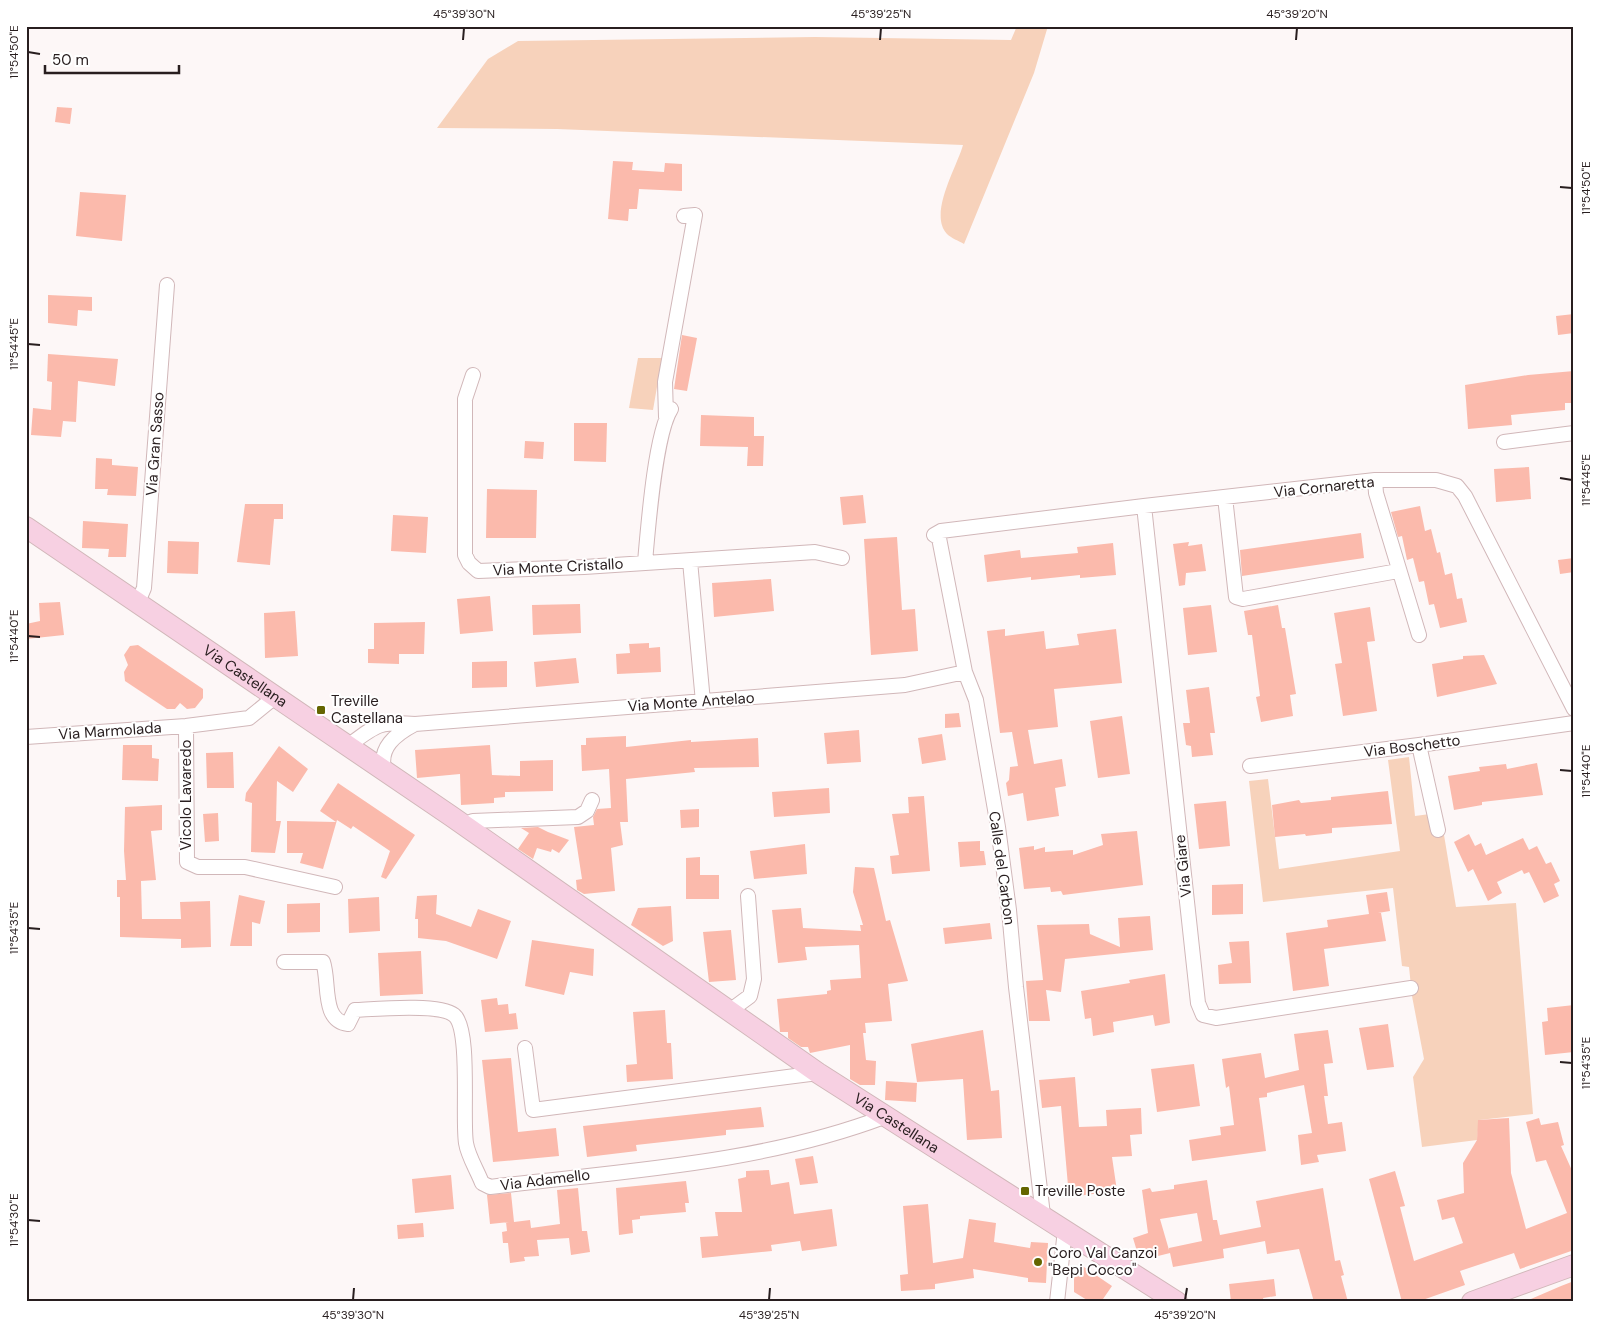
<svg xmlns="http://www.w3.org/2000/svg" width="1600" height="1328" font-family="'DM Sans',sans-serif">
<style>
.green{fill:#f7d2bb}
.building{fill:#fbbaac;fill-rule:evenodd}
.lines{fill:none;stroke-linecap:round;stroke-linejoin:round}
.street-casing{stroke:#d1b7b9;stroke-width:16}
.secondary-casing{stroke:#d1b7b9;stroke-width:22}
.street{stroke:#fff;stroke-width:14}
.secondary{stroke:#f7d0e2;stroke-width:20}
.ticks{fill:none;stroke:#281e1f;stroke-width:2}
.poi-dot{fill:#646500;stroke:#fff;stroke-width:2}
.labels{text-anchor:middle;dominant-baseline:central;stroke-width:4;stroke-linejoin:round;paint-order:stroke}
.street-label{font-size:15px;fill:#281e1f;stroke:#fff}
.poi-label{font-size:15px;fill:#281e1f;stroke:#fff;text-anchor:start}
.neatline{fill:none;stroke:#281e1f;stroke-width:2}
.ticks-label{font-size:12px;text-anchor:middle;fill:#281e1f}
</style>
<rect width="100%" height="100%" fill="#fdf7f7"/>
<path class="green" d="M1017,26H1048L1034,73L964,244C959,241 951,238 947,234C928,214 957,167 963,145L557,129L437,128L488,59L518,41L815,37L1011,40Z
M638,358H662L653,410L629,408Z
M1409,757L1415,816L1430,814L1443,829L1456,907L1516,903L1533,1114L1479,1120L1477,1140L1422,1147L1413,1077L1424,1059L1412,996L1409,967L1402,966L1393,888L1263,902L1249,781L1268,779L1279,869L1400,851L1388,760Z"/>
<path class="building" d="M57,107L72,108L70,124L55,122Z
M613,161L633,162L632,170L664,172L665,163L682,164V191L639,189L637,209H629L628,221L608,219Z
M80,192L126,195L122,241L76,236Z
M48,295L92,297V311L78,310L77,326L48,323Z
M1574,314V333L1558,335L1556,316Z
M682,335L697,338L687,391L674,389Z
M48,354L118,359L115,386L78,381L76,422L63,421L61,437L31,435L33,408L51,410L52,382L47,381Z
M1574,371V403H1565V410L1511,415L1512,425L1468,429L1465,385L1528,375Z
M701,415L754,417V436H764L763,466H747L748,447L700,446Z
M574,423H607L606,462L574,461Z
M525,441L544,442L543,459L524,458Z
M96,458L112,459V465L138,467L136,496L107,495L108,489H95Z
M1529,467L1531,499L1496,502L1494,469Z
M487,489L537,490L536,538H486Z
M863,495L866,523L843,525L840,497Z
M245,504H283V519H274L270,565L237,562Z
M1420,506L1425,531L1431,529L1437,553L1440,552L1445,575L1452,573L1457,599L1462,598L1467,622L1440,628L1434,604L1429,605L1424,581L1419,582L1413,558L1407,560L1402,536L1398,537L1391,512Z
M393,515L428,517L426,553L391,551Z
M83,521L128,524L126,557H108L109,549L82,548Z
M1361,533L1364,558L1242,576L1240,550Z
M897,537L902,610L915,609L918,651L871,655L864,539Z
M168,541L199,542L198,574L167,573Z
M1189,542L1188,546L1202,544L1206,571L1186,573L1185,585L1179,586L1173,544Z
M1113,543L1116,575L1080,578V575L1031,580V577L987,582L984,555L1020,550L1021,558L1078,553L1077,547Z
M1574,558V572L1560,574L1558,560Z
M771,579L774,611L714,617L712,583Z
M490,596L493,631L460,634L457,599Z
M60,602L64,635L26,639V624L40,621L39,603Z
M580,604L581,633L533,635L532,605Z
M1211,605L1217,652L1188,655L1183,608Z
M1278,605L1282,628H1285L1296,694L1290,695L1293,716L1261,722L1256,697L1260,696L1252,635H1248L1244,611Z
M1370,607L1375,641L1367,642L1377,711L1343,716L1335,664L1342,663L1334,613Z
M295,611L298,656L265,658L264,613Z
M425,622L424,654H399V664L368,663V649H374V623Z
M1005,629V636L1044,631L1046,649L1079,645L1077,634L1116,629L1122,683L1054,689L1058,727L1028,730L1034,764L1062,759L1066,786L1055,788L1059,816L1027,821L1023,793L1008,796L1006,783L1009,780L1010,767L1018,766L1012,732L1000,733L987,631Z
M649,643V648L660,647L661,672L617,674L616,654L630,653L629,644Z
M138,645L203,689V698L195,708L187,709L180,703L175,709H167L125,681L124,672L128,665L124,655L130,646Z
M1484,655L1497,684L1437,697L1432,664L1463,659V656Z
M576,658L579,683L536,687L534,662Z
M507,661V687L472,688V662Z
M1209,687L1215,733H1210L1213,755L1192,757L1191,746L1186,745L1183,723H1190L1186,690Z
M959,713L961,727L945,728V714Z
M1122,716L1130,774L1098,778L1090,721Z
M859,730L861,762L827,764L824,733Z
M942,734L946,760L922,764L918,738Z
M626,736V747L691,740V742L758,738L759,767L694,768L695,772L626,779L628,822H620L623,845L611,848L615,891L584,894L577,890L576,880L582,879L574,827L594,825L593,817L597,809L611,808L609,769L582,771L581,745H586V738Z
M123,745H152V758L159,759L158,781L122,780Z
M490,745L492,775L520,776V761L553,760V791L505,792V797L494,798V803L461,805L460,774L417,778L415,750Z
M279,746L308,769L293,792L277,781L276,821H281L275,853L251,852L252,803L245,801L246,793Z
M233,752L234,788H207L206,753Z
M1537,763L1543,795L1482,802V805L1454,810L1448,776L1480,771L1479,767L1506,764L1507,769Z
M338,783L415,835L386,879L381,877L390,851L353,826L351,829L337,820L323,869L300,863L303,853H287V821L336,822L320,811Z
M829,788L830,813L774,817L772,792Z
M1388,791L1392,824L1332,828V833L1306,836L1305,834L1275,837L1272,805L1299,800L1301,803L1331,800V797Z
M924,796L930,871L892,874L890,856L899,855L892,814L909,813L908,797Z
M1226,801L1230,846L1199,849L1194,804Z
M162,805V830L151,831L156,880L141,881L142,919H181L180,902L210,901L211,947L181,948V939L120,937V897H117V880H126L124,851L125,807Z
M699,809V827L681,828L680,810Z
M218,813L219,841L205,842L203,814Z
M538,827L548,832L569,840L559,853L552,849L551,852L537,848L533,859L518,849L529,833L521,828Z
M1137,831L1143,885L1063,895L1061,891L1051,892L1050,887L1024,889L1019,848L1034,846V850L1045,847V852L1073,850V855L1103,845L1101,834Z
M1469,834L1475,846L1481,843L1486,855L1523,838L1529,850L1537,846L1546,864L1551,862L1560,881L1554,884L1559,896L1544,903L1529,872L1524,874L1522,870L1497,882L1502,893L1488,901L1473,869L1468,872L1454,842Z
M980,841V851H984L986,865L960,867L958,842Z
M805,844L807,874L754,879L750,851Z
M700,857V875H719V899H686V858Z
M855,867L874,868L886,921L890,920L908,981L888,984L892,1021L865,1023L866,1033H863L866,1060L876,1061L875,1085H860L850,1079V1045L810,1053L808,1047H801L788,1038V1032H780L777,999L827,994V991L831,990L830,980L861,978L859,945L805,947L807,960L778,963L772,910L801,908L803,928L861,931L860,925H863L853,892Z
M1243,884V914L1212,915V885Z
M1387,892L1390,911L1378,913H1381L1386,941L1324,949L1329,986L1293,991L1286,933L1328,927L1327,920L1369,914L1366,895Z
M239,895L265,901L260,924L252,922V946H230Z
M437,895L436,914L471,927L478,909L511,921L497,959L446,941L418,938V919H415L417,896Z
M379,897L380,931L349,933L348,899Z
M320,903V932L287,933V904Z
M671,906L673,941L663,946L631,925L638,908Z
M1150,916L1153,950L1065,959L1061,992L1046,990L1050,1021H1029L1026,981L1043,980L1037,925L1089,924L1090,934L1120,947L1118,918Z
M990,923L992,939L945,944L943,928Z
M731,930L736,980L709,982L703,932Z
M532,940L594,949L593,976L570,972L564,995L525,986Z
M1249,941L1251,983L1219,984L1218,965L1232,963L1229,942Z
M421,951L423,994L380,996L378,953Z
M1165,974L1170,1023L1155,1026L1153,1015L1113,1022L1114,1032L1093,1036L1091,1018L1085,1019L1081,991L1130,983L1129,980Z
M497,998L498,1005L508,1004L509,1014L516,1013L518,1029L485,1032L481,1000Z
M1574,1005V1052L1545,1055L1542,1022L1548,1021L1547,1008Z
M665,1010L667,1043H671L673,1079L627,1082L626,1065L637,1064L633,1012Z
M1388,1024L1394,1067L1367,1070L1359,1028Z
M983,1030L991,1091L999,1090L1002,1138L967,1140L963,1079L917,1082L911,1044Z
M1328,1030L1333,1063L1324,1064L1328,1096H1324L1328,1124L1342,1122L1346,1151L1317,1155L1319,1162L1301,1165L1298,1135L1312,1133L1304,1085L1267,1093V1097L1259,1098L1266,1151L1192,1161L1189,1140L1221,1135L1220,1127L1234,1125L1229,1086L1226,1088L1222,1059L1261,1053L1265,1078L1299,1070L1294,1034Z
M511,1058L518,1132L556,1128L559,1156L493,1162L482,1060Z
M1194,1064L1200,1106L1157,1112L1151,1069Z
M1075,1077L1079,1127L1107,1126L1106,1110L1141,1108L1142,1134L1130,1135L1132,1156L1112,1157L1117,1191L1069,1197L1061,1106L1042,1108L1039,1080Z
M886,1081L917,1083L916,1102L885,1100Z
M761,1107L764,1127L726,1130V1135L636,1145L637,1151L587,1157L583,1126Z
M1509,1118L1511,1173L1526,1229L1567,1213L1546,1160L1536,1162L1526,1122L1539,1118L1541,1125L1558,1122L1564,1145L1561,1146L1574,1175V1250L1520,1269L1514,1253L1460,1271L1465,1285L1417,1302H1402L1369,1179L1395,1171L1405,1206L1400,1207L1414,1261L1463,1243L1454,1217L1442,1220L1437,1200L1464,1193L1463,1163L1477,1140L1478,1120Z
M813,1156L818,1183L800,1185L795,1159Z
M769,1170L771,1185L789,1182L794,1214L832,1209L837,1246L802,1251L800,1241L771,1245L772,1251L702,1258L700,1237L718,1236L715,1212H742L738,1179L746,1177V1171Z
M451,1175L454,1209L415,1213L412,1179Z
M1207,1180L1213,1220H1217L1220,1235L1261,1227L1256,1201L1323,1188L1335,1261L1340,1260L1344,1275L1341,1276L1348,1302H1314L1299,1249L1267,1254L1265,1241L1223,1249L1224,1258L1173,1267L1170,1253L1158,1256L1156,1253L1139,1258L1133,1238L1148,1233L1142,1190L1150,1188L1152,1192L1174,1189V1185ZM1197,1213L1202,1241L1169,1248V1250L1160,1219Z
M686,1181L689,1203H685L686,1212L640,1216V1219L632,1220L633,1233L619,1235L616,1188Z
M578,1188L582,1231H587L590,1252L571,1255L569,1238L537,1240L539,1256L524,1257L525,1261L510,1263L508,1243H503L502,1232L507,1231L506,1222H509L490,1224L487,1195L511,1193L514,1222L530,1220L531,1228L560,1224L557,1190Z
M928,1204L933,1263L963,1258L969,1219L996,1223L994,1242L1030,1248L1031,1242L1048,1243L1046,1283L1028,1282V1278L973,1269L974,1278L935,1284V1289L901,1291L900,1275L908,1274L903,1206Z
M423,1223L424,1237L398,1239L397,1225Z
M1081,1265L1112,1286L1103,1299L1087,1300L1074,1292V1276Z
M1274,1279L1276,1296L1263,1298L1264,1302H1231L1229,1284Z
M1574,1281V1302H1524L1561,1286Z"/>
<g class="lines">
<g class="street-casing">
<path id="street" d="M473,375L465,399V555L469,563L478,571L584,567L815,552L842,558
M666,417L665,382L695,215L684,216
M1504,442L1574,433
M1375,480L1376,493L1419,635
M1225,497L1236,597L1243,599L1398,571
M1144,506L1198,1003L1203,1015L1216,1018L1411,988
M690,561L703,702
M645,562C648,529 655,434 671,409
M138,602L144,588L167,285
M186,726L187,862L198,867H245L335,887
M26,737L186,726L249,718L276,696
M1419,745L1438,830
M348,746C376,725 379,721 415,724L905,685L965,672
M1250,766L1419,745L1574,723
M385,772C377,748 396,734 415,724
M463,825L473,821L578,817L587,811L592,800
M284,962H323C330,982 321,1021 348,1024L355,1010C376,1009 439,1003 454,1015C471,1028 462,1119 466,1143C468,1156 477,1170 482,1183L490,1187C622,1171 759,1164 884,1117
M731,1010L750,996L754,979L748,896
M525,1048L533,1110L818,1073
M1043,1215L1016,987L1009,910L998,827L976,700L965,672L939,538L934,535L941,531L1144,506L1375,480H1436L1457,486L1465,496L1574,709
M1057,1302L1065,1230"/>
</g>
<g class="secondary-casing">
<g id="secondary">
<path id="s1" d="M26,527L451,816L818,1073L1177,1302"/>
<path d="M1472,1302L1574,1265"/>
</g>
</g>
<use href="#street" class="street"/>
<use href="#secondary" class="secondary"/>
</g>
<path class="ticks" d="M463,40L464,28M880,40L881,28M1296,40L1297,28M28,52L40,54M1560,187L1572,188M28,344L40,345M1560,478L1572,480M28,636L40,637M1560,770L1572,771M28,928L40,929M1560,1062L1572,1063M28,1220L40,1221M353,1300L354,1288M769,1300L770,1288M1185,1300L1187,1288"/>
<g class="poi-dot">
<rect x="316" y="705" width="10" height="10" rx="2.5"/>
<rect x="1020" y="1186" width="10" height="10" rx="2.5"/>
<circle cx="1038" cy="1262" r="5"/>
</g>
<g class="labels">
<g class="street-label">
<text transform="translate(155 444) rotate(-86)">Via Gran Sasso</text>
<text transform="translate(1324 487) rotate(-6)">Via Cornaretta</text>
<text transform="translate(558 567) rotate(-3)">Via Monte Cristallo</text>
<text stroke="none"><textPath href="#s1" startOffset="265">Via Castellana</textPath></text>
<text transform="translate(691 702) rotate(-4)">Via Monte Antelao</text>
<text transform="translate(110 731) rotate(-4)">Via Marmolada</text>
<text transform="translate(1412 746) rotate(-7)">Via Boschetto</text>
<text transform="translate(186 795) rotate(-90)">Vicolo Lavaredo</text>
<text transform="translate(1183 866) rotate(-96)">Via Giare</text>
<text transform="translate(1002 868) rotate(82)">Calle del Carbon</text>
<text stroke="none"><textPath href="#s1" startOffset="1055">Via Castellana</textPath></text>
<text transform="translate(545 1180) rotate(-7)">Via Adamello</text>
</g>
<g class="poi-label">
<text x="331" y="701">Treville<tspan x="331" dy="17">Castellana</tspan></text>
<text x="1035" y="1191">Treville Poste</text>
<text x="1048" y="1253">Coro Val Canzoi<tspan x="1048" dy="17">"Bepi Cocco"</tspan></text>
</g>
</g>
<rect width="1600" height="1328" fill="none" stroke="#ffffff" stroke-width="55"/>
<path d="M45 65v8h134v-8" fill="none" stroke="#281e1f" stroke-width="2.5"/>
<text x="52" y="65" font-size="15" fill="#281e1f" stroke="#ffffff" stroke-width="4" paint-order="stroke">50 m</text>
<rect x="28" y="28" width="1544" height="1272" class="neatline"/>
<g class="ticks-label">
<text x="464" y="18">45°39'30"N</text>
<text x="881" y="18">45°39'25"N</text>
<text x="1297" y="18">45°39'20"N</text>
<text transform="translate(14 52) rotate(-90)" y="4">11°54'50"E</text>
<text transform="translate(1586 188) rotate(-90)" y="4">11°54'50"E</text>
<text transform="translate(14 344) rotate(-90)" y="4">11°54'45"E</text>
<text transform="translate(1586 480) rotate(-90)" y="4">11°54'45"E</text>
<text transform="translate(14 636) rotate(-90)" y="4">11°54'40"E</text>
<text transform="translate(1586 771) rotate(-90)" y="4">11°54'40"E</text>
<text transform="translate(14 928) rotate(-90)" y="4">11°54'35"E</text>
<text transform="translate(1586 1063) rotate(-90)" y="4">11°54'35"E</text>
<text transform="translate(14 1220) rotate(-90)" y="4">11°54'30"E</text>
<text x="353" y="1319">45°39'30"N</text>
<text x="769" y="1319">45°39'25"N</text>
<text x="1185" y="1319">45°39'20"N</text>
</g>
</svg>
